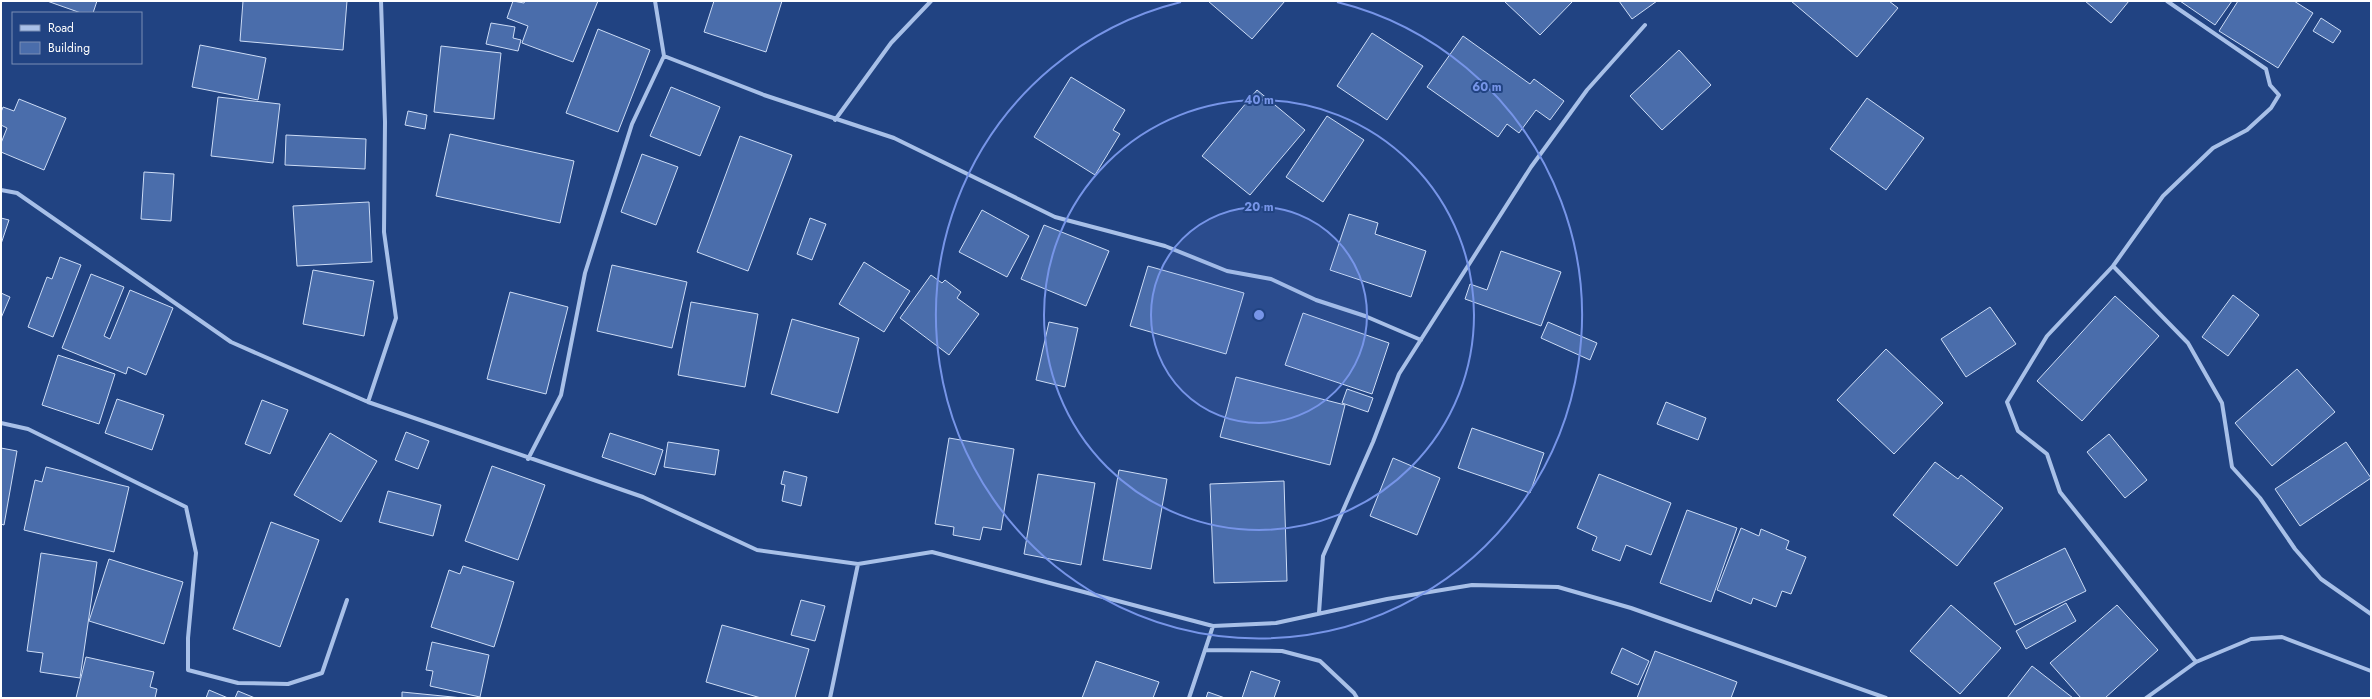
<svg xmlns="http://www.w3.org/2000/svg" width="2372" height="699" font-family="Jost,sans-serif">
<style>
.building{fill:#4a6dab;stroke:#ccdcf6}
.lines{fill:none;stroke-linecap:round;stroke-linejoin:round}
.minor{stroke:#a8c0e8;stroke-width:4}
.ring{fill:none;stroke:#7795e8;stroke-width:2}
.centre{fill:#7795e8;stroke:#214382;stroke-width:2}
.ring-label{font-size:12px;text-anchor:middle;font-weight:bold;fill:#7795e8;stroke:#214382;stroke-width:4;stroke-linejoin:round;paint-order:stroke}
</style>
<rect width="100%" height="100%" fill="#214382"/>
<path class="building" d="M47,1H97L93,13H81Z
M243,1H347L343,50L240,41Z
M513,1L524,3L525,1H598L573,62L522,43L528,26L507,18Z
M714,1H782L766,52L704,32Z
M1208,1H1285L1252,39Z
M1504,1H1573L1540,35Z
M1619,1H1657L1632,19Z
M1791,1H1889L1898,8L1857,57Z
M2085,1H2129L2111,23Z
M2180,1H2232L2215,25Z
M2238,1H2294L2313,13L2278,68L2219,31Z
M2321,18L2341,31L2333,43L2313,31Z
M491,23L515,27L513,38L521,40L518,51L486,44Z
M598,29L650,50L618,132L566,113Z
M1372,33L1423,66L1387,120L1337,86Z
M1463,36L1530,84L1534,79L1564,101L1550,120L1536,110L1519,133L1507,124L1498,137L1427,87Z
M200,45L266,58L258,100L192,87Z
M441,46L501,53L494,119L434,112Z
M1679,50L1711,85L1662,130L1630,96Z
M1071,77L1125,110L1113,130L1120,134L1095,175L1034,137Z
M671,87L720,107L700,156L650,136Z
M1257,90L1305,130L1250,195L1202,156Z
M218,97L280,104L273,163L211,156Z
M1867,98L1924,138L1886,190L1830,149Z
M19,99L66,118L44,170L1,152V143L7,128L1,125V112L3,107L14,111Z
M408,111L427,115L425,129L405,125Z
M1327,116L1364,140L1323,202L1286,177Z
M450,134L574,161L560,223L436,196Z
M286,135L366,139L365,169L285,165Z
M740,136L792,155L748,271L697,252Z
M642,154L678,167L656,225L621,212Z
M144,172L174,174L171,221L141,219Z
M369,202L372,262L297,266L293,206Z
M982,210L1029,236L1007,277L959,252Z
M1349,214L1378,223L1375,234L1426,251L1411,297L1330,270Z
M1,218L9,220L1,244Z
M810,218L826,224L812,260L797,254Z
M1044,225L1109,251L1086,306L1021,279Z
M1501,251L1561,272L1541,326L1465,299L1470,284L1487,290Z
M60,257L81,265L53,337L28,327L47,277L52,279Z
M864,262L910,291L884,332L839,304Z
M612,265L687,282L672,348L597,331Z
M1148,266L1244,293L1226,354L1130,326Z
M313,270L374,281L364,336L303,324Z
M91,274L124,287L104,336L110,339L130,290L173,308L146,375L128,367L126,374L62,348Z
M931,275L942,283L945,280L961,292L957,298L979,314L949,355L900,318Z
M510,292L568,307L546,394L487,379Z
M1,293L10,297L1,318Z
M2233,295L2259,315L2228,356L2202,337Z
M2115,296L2159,336L2082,421L2037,381Z
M691,302L758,314L745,387L678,375Z
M1990,307L2016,344L1966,377L1941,339Z
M1303,313L1389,343L1372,394L1285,365Z
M792,319L859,338L838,413L771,394Z
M1049,322L1078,328L1065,387L1036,380Z
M1548,322L1597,343L1590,360L1541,338Z
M1886,349L1943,403L1894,454L1837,400Z
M58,355L115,374L99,424L42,405Z
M2297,369L2335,412L2272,466L2235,423Z
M1236,377L1345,405L1330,465L1220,437Z
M1347,389L1373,398L1368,412L1342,403Z
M117,399L164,415L152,450L105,433Z
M262,400L288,410L270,454L245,444Z
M1666,402L1706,418L1698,440L1657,424Z
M1472,428L1544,453L1530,493L1458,468Z
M406,432L429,441L418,469L395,460Z
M330,433L377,461L341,522L294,495Z
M610,433L663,450L655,475L602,457Z
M2109,434L2147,480L2125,498L2087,452Z
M949,438L1014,449L1001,530L983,527L980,540L953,535L954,527L935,524Z
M668,442L719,450L715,475L664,467Z
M2346,442L2371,478L2300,526L2275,489Z
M1,448L17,451L4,525L1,524Z
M1393,458L1440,478L1417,535L1370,516Z
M1935,462L1958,479L1961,475L2003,508L1957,566L1893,515Z
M492,466L545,485L518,560L465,541Z
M46,467L129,487L114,552L24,530L35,480L42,482Z
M1119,470L1167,479L1151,569L1103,560Z
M784,471L807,477L801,506L782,501L785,485L781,484Z
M1038,474L1095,483L1081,565L1024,554Z
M1599,474L1671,503L1651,555L1626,545L1620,561L1592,550L1597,537L1577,528Z
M1284,481L1287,581L1214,583L1210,484Z
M388,491L441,505L433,536L379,522Z
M1687,510L1737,528L1711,602L1660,583Z
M271,522L319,540L280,647L233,629Z
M1741,528L1759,536L1761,529L1789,541L1786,549L1806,557L1791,594L1782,591L1776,607L1753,598L1751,604L1717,590Z
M2065,548L2086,591L2015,625L1994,583Z
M41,553L97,562L80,678L40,672L43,653L27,651Z
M109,559L183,582L164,644L89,621Z
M463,566L514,582L494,647L431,627L449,570L460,574Z
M801,600L825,606L815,641L791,635Z
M2066,603L2076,621L2026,649L2016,631Z
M1951,605L2001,648L1960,694L1910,651Z
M2117,605L2158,650L2105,698H2081L2050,663Z
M722,625L809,649L795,698H761L706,682Z
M432,642L489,655L480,697L430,686L433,671L426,670Z
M1622,648L1649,661L1638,685L1611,673Z
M1655,651L1737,682L1731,698H1637Z
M86,657L154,672L150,687L157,689L155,698H76Z
M1096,661L1159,682L1153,698H1082Z
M2032,666L2073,698H2007Z
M1251,671L1280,681L1274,698H1242Z
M209,690L228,698H206Z
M238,691L255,698H235Z
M402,692L463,698H402Z
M1208,692L1225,698H1206Z"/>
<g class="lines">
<path class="minor" d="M655,1L664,56
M2167,1L2266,69L2270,85L2279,95L2271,108L2247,130L2213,148L2163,196L2113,266L2047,336L2007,402L2018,431L2047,454L2060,492L2196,662
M835,120L891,43L931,1
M1,190L17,193L231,342L368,402L643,497L757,550L858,564L932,552L1213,626L1276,623L1387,599L1472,585L1558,587L1631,608L1886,698
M2113,266L2188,343L2222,403L2232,467L2260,498L2295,549L2321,579L2371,614
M368,402L396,318L384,232L385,122L381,1
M1,423L28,429L186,507L196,553L188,638V670L238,683L288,684L322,673L347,600
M528,459L561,395L585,273L632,124L664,56L764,95L894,138L1055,217L1165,246L1227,271L1271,279L1316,300L1365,316L1421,340
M1319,613L1323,556L1373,442L1399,374L1531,167L1587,90L1645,25
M1206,650L1282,651L1320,661L1354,693L1357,698
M830,698L858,564
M1189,698L1213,626
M2146,698L2196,662L2251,639L2282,637L2371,671"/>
</g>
<circle cx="1259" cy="315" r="108" fill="#7795e8" fill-opacity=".12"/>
<g class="ring">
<circle cx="1259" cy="315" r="108"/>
<circle cx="1259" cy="315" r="215"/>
<path d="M1337 2A323 323 0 1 1 1181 2"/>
</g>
<circle cx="1259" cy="315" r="6" class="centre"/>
<g class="ring-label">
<text x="1487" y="91">60 m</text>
<text x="1259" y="104">40 m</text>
<text x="1259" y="211">20 m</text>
</g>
<rect width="2372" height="699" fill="none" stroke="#ffffff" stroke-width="4"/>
<rect x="12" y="12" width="130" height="52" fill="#214382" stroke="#7a8eb4"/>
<rect x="20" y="25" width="20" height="6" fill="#a8c0e8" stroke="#7a8eb4"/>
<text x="48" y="32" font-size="12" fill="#ffffff">Road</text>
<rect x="20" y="42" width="20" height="12" fill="#4a6dab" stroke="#7a8eb4"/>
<text x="48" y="52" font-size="12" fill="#ffffff">Building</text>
</svg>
